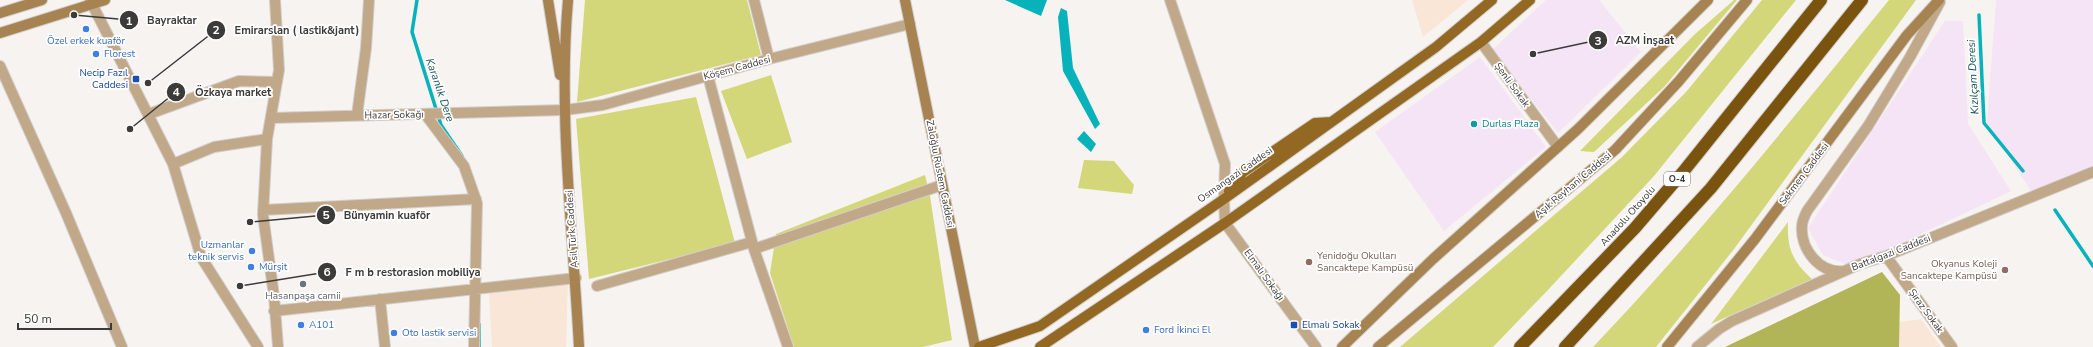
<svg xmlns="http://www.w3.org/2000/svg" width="2093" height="347" font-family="'Nunito Sans',sans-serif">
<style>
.commercial{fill:#fae6d7}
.industrial{fill:#f4e4f6}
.green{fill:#d3d77a}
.forest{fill:#b1b457}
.water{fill:#08b2ba}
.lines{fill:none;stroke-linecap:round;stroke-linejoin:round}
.stream{stroke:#08b2ba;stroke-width:3.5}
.street-casing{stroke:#d2cecc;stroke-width:12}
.secondary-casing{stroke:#d2cecc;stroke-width:12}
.primary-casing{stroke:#d2cecc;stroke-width:12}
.highway-casing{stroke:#d2cecc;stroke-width:14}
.street{stroke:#c0a888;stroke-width:10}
.secondary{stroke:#a68351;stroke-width:10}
.primary{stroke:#926823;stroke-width:10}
.highway{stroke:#7a540f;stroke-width:12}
.shop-dot{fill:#3f7fe0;stroke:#fff;stroke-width:1.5}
.transit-dot{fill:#1a4fb4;stroke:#fff;stroke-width:1.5}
.culture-dot{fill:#0f9aa8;stroke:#fff;stroke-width:1.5}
.education-dot{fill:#8d6e63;stroke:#fff;stroke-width:1.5}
.worship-dot{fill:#6b7280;stroke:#fff;stroke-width:1.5}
.labels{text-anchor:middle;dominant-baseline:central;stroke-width:3.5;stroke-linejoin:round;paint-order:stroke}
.shield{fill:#fff;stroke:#767675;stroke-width:1}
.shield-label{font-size:9px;font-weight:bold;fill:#3c3b3a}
.shop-label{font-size:10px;fill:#366cbe;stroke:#fff;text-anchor:start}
.street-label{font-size:10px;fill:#3c3b3a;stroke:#fff}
.transit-label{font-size:10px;fill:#164399;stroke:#fff;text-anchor:end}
.culture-label{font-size:10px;fill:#0d838f;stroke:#fff;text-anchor:start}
.education-label{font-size:10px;fill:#785e54;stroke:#fff;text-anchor:start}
.worship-label{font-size:10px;fill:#5b616d;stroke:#fff}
.water-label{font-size:11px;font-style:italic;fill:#114d51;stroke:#fff}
.leader{fill:none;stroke:#3c3b3a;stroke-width:1.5}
.callout-dot{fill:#3c3b3a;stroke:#fff;stroke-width:1.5}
.mark-label{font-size:12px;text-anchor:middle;font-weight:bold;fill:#fff}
.callout-label{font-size:11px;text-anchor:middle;font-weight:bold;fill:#3c3b3a;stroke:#fff;stroke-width:3.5;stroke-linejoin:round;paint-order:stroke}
</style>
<rect width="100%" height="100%" fill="#f7f3f0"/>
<path class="commercial" d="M1412,0H1468L1423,37Z
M568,282L566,347H492L489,292Z
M1921,319L1941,347H1899V322Z"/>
<path class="industrial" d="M1546,0H1599L1641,52L1558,133L1492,50Z
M1996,0H2093V169L2031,191L1987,123Z
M1945,21H1963L1968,124L2011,191L1852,267L1823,255L1808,228Z
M1480,57L1546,147L1444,231L1375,132Z"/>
<path class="green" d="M585,0H747L761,55L577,102Z
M1734,0H1737L1664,87L1594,152L1580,151L1694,35Z
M1762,0H1796L1654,176L1547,291L1493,347H1400L1622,157L1686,92Z
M1889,0H1916L1734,249L1656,347H1593C1698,237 1793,118 1889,0Z
M771,75L792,142L747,159L721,91Z
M696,97L735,243L589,279L576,119Z
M1084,160L1114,161L1134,185L1132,194L1078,188Z
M925,175L930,196L952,340L923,347H794L770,273L776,234Z
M1788,222C1787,248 1792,261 1812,279L1711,324Z"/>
<path class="forest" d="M1882,272L1900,295L1899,347H1725Z"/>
<path class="water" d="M1005,0H1047L1041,16Z
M1061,8L1067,11L1073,68L1100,124L1095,129L1063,71L1058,17Z
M1084,131L1096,144L1091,152L1077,139Z"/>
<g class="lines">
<path class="stream" d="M417,0L412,32L441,125L462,156
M1979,15L1984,123L2023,171
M2055,210L2093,266
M479,347V324"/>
<g class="street-casing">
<path id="street" d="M90,0L173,164L201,257L258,347
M275,0L279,70L267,139L263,215L274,296L278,347
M754,0L769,59
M1170,0L1225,164L1224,199L1225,223L1316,347
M1481,42L1558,147
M0,66L66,213L122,347
M708,76L754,249
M149,114L239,81L277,82
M425,114L464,166L477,203L474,347
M357,115L366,48L369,0
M271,118L565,110L603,105L769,59L910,24
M173,164L214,147L267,139
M263,210L476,199
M1886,256L1952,347
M1844,271C1819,274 1800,248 1802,226C1802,221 1805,215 1807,211L1868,126L1910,57L1940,2
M597,286L752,242
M380,299L385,347
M274,311L576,278
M788,347L754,249L942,185
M1697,347L1719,329L1732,321L1860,264L1886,256L2093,172"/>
</g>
<g class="secondary-casing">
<path id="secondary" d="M548,0L560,75
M568,0C558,115 573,232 579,347
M905,0L975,347
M0,13L42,0
M0,33L105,0
M1342,347L1433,259L1578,129L1708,0
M1378,347L1615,150L1679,81L1747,0
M1667,347L1755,239L1907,35L1939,0"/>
</g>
<g class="primary-casing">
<path id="primary" d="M1229,191L1243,172L1315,123L1331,122
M979,347L1040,326L1224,199L1436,47L1492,0
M1040,347L1225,223L1481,42L1530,0"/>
</g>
<g class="highway-casing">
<path id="highway" d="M1520,347L1635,228L1683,172L1821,0
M1565,347L1711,188L1862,0"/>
</g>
<use href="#street" class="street"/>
<use href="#secondary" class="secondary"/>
<use href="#primary" class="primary"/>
<use href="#highway" class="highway"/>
</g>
<g class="shop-dot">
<circle cx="86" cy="29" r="4"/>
<circle cx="96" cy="54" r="4"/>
<circle cx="252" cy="251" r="4"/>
<circle cx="251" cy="267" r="4"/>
<circle cx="301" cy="325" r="4"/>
<circle cx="1146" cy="330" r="4"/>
<circle cx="394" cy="333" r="4"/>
</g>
<g class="transit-dot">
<rect x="132" y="75" width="8" height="8" rx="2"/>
<rect x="1290" y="321" width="8" height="8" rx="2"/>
</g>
<circle class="culture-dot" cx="1474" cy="124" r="4"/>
<g class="education-dot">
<circle cx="1309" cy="262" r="4"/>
<circle cx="2005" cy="270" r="4"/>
</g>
<circle class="worship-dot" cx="303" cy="284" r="4"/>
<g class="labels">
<rect class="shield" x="1664" y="172" width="26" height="14" rx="3"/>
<g class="shield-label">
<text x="1677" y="179">O-4</text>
</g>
<g class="shop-label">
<text x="86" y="41" text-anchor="middle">Özel erkek kuaför</text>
<text x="104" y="54">Florest</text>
<text x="244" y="245" text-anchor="end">Uzmanlar<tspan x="244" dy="12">teknik servis</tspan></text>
<text x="259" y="267">Mürşit</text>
<text x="309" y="325">A101</text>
<text x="1154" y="330">Ford İkinci El</text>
<text x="402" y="333">Oto lastik servisi</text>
</g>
<g class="street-label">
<text transform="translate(737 68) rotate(-15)">Köşem Caddesi</text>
<text transform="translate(1512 85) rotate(54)">Şenli Sokak</text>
<text transform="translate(394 115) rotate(-1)">Hazar Sokağı</text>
<text transform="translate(940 174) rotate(79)">Zaloğlu Rüstem Caddesi</text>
<text transform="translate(1804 174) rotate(-53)">Sekmen Caddesi</text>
<text transform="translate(1235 175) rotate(-35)">Osmangazi Caddesi</text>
<text transform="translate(1573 185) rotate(-40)">Aşık Reyhani Caddesi</text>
<text transform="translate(1628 216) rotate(-48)">Anadolu Otoyolu</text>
<text transform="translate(572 229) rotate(-94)">Asil Türk Caddesi</text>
<text transform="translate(1891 253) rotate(-21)">Battalgazi Caddesi</text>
<text transform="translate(1264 275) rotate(54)">Elmalı Sokağı</text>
<text transform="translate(1926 311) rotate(54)">Şiraz Sokak</text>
</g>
<g class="transit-label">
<text x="128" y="73">Necip Fazıl<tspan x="128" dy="12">Caddesi</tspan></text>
<text x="1302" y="325" text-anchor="start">Elmalı Sokak</text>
</g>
<g class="culture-label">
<text x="1482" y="124">Durlas Plaza</text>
</g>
<g class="education-label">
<text x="1317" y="256">Yenidoğu Okulları<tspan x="1317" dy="12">Sancaktepe Kampüsü</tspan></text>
<text x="1997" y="264" text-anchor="end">Okyanus Koleji<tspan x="1997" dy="12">Sancaktepe Kampüsü</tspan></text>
</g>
<g class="worship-label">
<text x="303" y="296">Hasanpaşa camii</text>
</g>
<g class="water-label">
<text transform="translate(1973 77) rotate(-93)">Kızılçam Deresi</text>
<text transform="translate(440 90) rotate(71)">Karanlık Dere</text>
</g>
</g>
<path class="leader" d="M74 15L129 20M148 83L216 30M1533 54L1598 40M130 129L176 92M250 222L326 215M240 286L327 272"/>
<g class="callout-dot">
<circle cx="74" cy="15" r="4"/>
<circle cx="148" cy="83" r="4"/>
<circle cx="1533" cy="54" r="4"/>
<circle cx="130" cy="129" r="4"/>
<circle cx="250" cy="222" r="4"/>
<circle cx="240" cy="286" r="4"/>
<circle cx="129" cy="20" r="10"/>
<circle cx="216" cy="30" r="10"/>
<circle cx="1598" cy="40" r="10"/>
<circle cx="176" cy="92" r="10"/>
<circle cx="326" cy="215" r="10"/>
<circle cx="327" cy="272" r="10"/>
</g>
<g class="mark-label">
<text x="129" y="25">1</text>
<text x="216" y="34">2</text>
<text x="1598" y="45">3</text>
<text x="176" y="96">4</text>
<text x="326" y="219">5</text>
<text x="327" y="276">6</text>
</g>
<g class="callout-label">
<text x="172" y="24">Bayraktar</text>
<text x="297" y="34">Emirarslan ( lastik&amp;jant)</text>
<text x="1645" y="44">AZM İnşaat</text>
<text x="233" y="96">Özkaya market</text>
<text x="387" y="219">Bünyamin kuaför</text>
<text x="413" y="276">F m b restorasion mobiliya</text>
</g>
<path d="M18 323v6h93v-6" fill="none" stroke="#3c3b3a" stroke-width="2"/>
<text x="24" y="323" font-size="12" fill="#3c3b3a" stroke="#ffffff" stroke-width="3" paint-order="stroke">50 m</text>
</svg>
